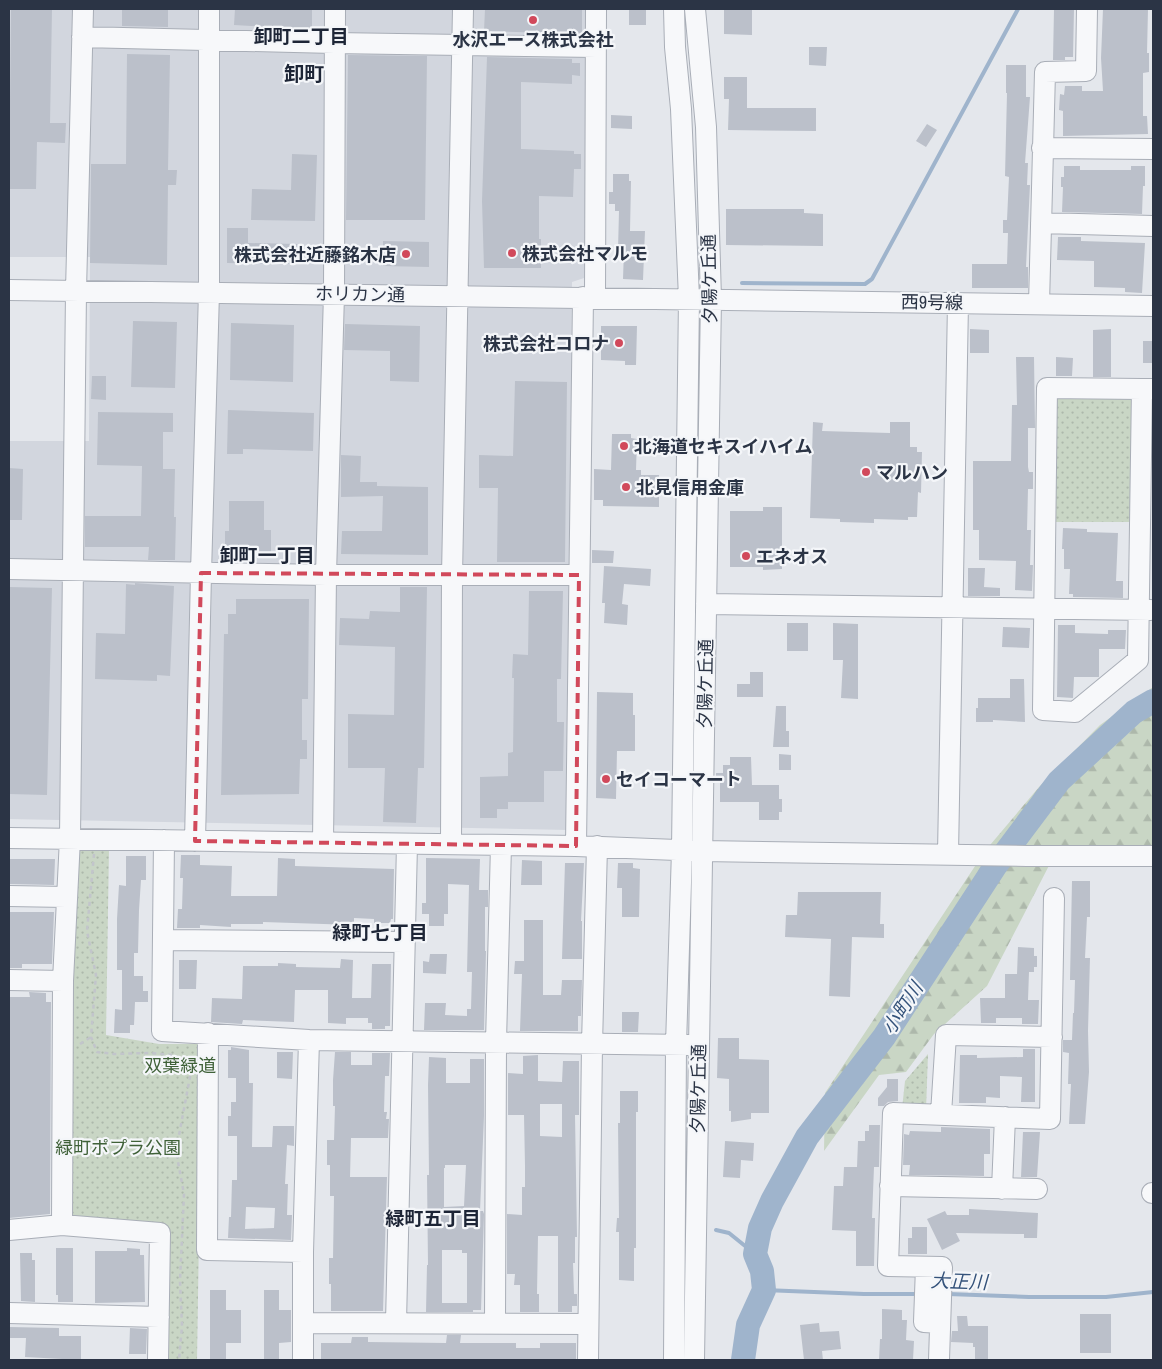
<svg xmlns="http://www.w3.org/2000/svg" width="1162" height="1369" font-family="'Archivo Narrow','Noto Sans JP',sans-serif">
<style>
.built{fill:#d2d6de}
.forest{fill:url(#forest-firs)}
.park{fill:url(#park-dots)}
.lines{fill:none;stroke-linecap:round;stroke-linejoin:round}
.stream{stroke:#9fb4cc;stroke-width:4}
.river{stroke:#9fb4cc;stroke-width:24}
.building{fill:#bbc0ca;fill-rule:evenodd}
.minor-casing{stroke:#a9aeb7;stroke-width:22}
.path{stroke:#c2c5cb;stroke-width:2.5;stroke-dasharray:4 4;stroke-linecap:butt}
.minor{stroke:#f7f8fa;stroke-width:20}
.marked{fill:none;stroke:#d1495b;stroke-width:4;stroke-dasharray:10 6;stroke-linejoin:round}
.poi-dot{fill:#d1495b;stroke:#f4f6f9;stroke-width:2}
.labels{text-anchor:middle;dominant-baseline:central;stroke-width:4.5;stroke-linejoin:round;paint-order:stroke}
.poi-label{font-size:18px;font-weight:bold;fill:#2b3445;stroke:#f4f6f9;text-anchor:start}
.street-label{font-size:18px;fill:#2b3445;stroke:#f4f6f9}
.park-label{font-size:18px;fill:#3f6138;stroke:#f4f6f9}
.neighbourhood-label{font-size:19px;font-weight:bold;fill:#1d2536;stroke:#f4f6f9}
.water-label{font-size:19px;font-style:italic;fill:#34527a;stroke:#f4f6f9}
.quarter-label{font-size:20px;font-weight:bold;fill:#1d2536;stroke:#f4f6f9}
</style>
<defs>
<pattern id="forest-firs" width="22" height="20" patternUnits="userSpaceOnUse" patternTransform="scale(1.25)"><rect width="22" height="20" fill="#c9d6c5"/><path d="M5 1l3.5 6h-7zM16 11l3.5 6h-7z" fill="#adb8ab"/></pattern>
<pattern id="park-dots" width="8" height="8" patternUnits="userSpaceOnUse" patternTransform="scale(1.25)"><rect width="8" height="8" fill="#c9d6c5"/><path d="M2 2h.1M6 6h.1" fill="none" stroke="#adb8ab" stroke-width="1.8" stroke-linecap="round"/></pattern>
</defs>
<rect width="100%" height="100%" fill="#e4e7ec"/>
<path class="built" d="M9,9H588L584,278L572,282L568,830L9,819V441H89L90,257H9Z"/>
<path class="forest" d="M1153,687V847L1057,850L987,986L934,1034L906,1072L879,1075L824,1151L825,1093L985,851L1039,787L1100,725Z"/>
<path class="park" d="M1129,393L1136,400L1134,522H1051L1054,397Z
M77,849H109L106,1035L159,1044H202L197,1360H165L166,1224H78L71,1215V1056Z
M928,1054L926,1110L902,1109L905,1081Z"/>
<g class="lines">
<path class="stream" d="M742,283L865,284L872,279L1018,9
M716,1230L729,1233L755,1254
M764,1290L864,1294H919
M948,1294L1029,1297H1106L1153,1292"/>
<path class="river" d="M743,1360L748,1325L764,1290L762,1271L755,1254L760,1228L772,1201L807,1137L884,1037L996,865L1059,781L1134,712L1153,701"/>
</g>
<path class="building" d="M11,9H52L50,123H66L65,143L37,142L36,189H9Z
M122,9H168V27L122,26Z
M235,9H312V29L234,25Z
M485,9H582V34L484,31Z
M629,9H646V25H629Z
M724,9H752V35L724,34Z
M1054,9H1074L1073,57H1065V60H1053Z
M1103,9H1148L1147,53H1149V72L1143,73V116H1147L1148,134L1063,136V111L1059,110L1060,94L1064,95L1065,86H1082V91H1103L1101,58Z
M809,47H827L826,66L809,65Z
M127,54L170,55L168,170H177L176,185H168L167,265L90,263L91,164H126Z
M348,55L427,56L425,220H346Z
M487,57L572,59V63H580V76L572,75V84L521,82V149L574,151V154H581V169H574L573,197L539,196V239H541V268H484L482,201Z
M1006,65H1026V97H1030L1025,163H1028L1027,185H1030L1026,267H1028V288H972V264H1007L1008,233H1003V220H1007L1009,177L1005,176L1007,93H1006Z
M724,77H747V108H816V131L728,130L729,99H724Z
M611,115L632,116V129L611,128Z
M927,124L937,130L926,147L916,141Z
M292,154L317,155L315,221L251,220L252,189L291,190Z
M1064,166H1080V170H1131V166H1145V186H1143L1142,214L1062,212L1063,187H1061V177H1064Z
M613,174H629V181H631L630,231H645L643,280L623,279L624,250H618L619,211H615V204H609V192H613Z
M726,209H804V213L823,214V246L726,245Z
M227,228H248V243L297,244L296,264L227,263Z
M1058,237H1081V241L1145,243L1142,293L1125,292V288L1094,287V261L1057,260Z
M383,241L429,242V267L383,266Z
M133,321L177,322L175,388L131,387Z
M231,323L294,325L293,382L230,380Z
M345,324L420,326L419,382L390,381V351L344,350Z
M601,326H637L636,365H625V361L601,360Z
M970,329L989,330V353H970Z
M1111,329V377H1093V330Z
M1143,341H1153V363H1143Z
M1016,357H1034L1035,428H1028V467L1029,472H1033V489H1028L1027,530H1031L1030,565H1033L1032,591L1015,590L1016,561L979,560V530H973V461H1011L1012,405H1017Z
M1056,357L1073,358L1072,376H1056Z
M92,376H106V400L91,399Z
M515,381L567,382L565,562H497L498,488H479V455L513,456Z
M228,410L314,413L313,451L243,449V454H227Z
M98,412L173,413V432H163V469H175L174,517H176L175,560H148L149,547H85V516H141L142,466L97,465Z
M813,422L823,423L822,431L890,433V422H910V447H917V452H922L921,493L918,492L917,517H908V520L874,519V523L840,522V519L810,518Z
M612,434H631V438L637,439L636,470H641V475H659V507L603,506V500H594V469L611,470Z
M341,455L361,456L360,482H377V486L428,487V555L341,554L342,531H382L383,496L341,497Z
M9,468L23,469L22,520H9Z
M229,501H264V530H271V558L225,557V531H229Z
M763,507H782V569L763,570V567H730V511H763Z
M1063,528L1087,529V532L1118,533L1116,581H1123V598L1073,597V594H1069L1070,569H1064V549H1062Z
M592,550L614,551L613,563H592Z
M604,566L651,569L650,586L624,584L622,604L628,605L627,625L604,623L605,603H602Z
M968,568H985L984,587L1000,588V596H968Z
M135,583L174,586L170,676L157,675V681L95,679L96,633L125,634L126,584L135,585Z
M9,587L52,588L47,795L9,794Z
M400,587H427L424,768H418L416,823L383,822L385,768H348V714L394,715L395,647L339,645L340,618L369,619L370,611L400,612Z
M529,591H563L561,679H557V722H564L563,771H544V802H508V809H497V818H480V777L508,776V753L513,752L514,678H512L513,654L528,655Z
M236,599H309L308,699H302V740H307V759H300L299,794L221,795L224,634H228V614H236Z
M787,623H808V651H787Z
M833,623L858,624V699L841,698L843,660H833Z
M1058,625H1075V633L1108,634V630H1126L1125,649H1099V677H1074L1073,698L1057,697Z
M1003,627L1030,628L1029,648L1002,647Z
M750,672H763V697H737V684H750Z
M1010,679H1024L1025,722L993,720V722H976V708H978V698H1010Z
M597,692L633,693V715H635V751H617L616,799L596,798Z
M776,706H786V731H789V747H773Z
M779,754L791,755V770H779Z
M730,757H751L752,785H779V799H782V812H779V820H759V802H720V783H716V773H723V765H730Z
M181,855H200V865L232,866L231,896H277L278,858L295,859V866L394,869L393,919H391L390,923H374V919L354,918V925L263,922V924H231V927L200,925V928H177L178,909H182L183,878H180Z
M126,856H146V880H141L139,910L138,953H134V976H143V991H148V1002H135L134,1025H130V1033H114L115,1009L122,1010V970H117V919L119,885L126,886Z
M426,858L480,859L479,890H488V907H485V951H486L484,1030H424L425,1003H446L445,1015L467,1016V1009H471L472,972H467L469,885L448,884V914H444V926H429V914H422V903H426Z
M9,859H55L54,885L9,884Z
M522,860L542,861V885H521Z
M565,863H584L581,921H582V959H562Z
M618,863H633V868L640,869L639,917H622V888H617Z
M1072,881H1090V917H1087L1085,958H1090L1088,1031L1089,1072L1085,1124H1069L1071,1084H1068L1069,1053L1063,1052V1040H1072L1073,1013H1074L1075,980H1070Z
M798,892H881L880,924H884V938L852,937L850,997L829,996L831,939L785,937L786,915H797Z
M9,912H54L52,964H22V968H9Z
M524,920H543V995H561L562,980H582L581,1016H578V1031H520L522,974H514L515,961H524Z
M1018,947L1034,948V956H1037V967H1034V972H1029L1028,1000H1039L1038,1024H1022V1018H996V1023H981L980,998H1005V974H1017Z
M430,954H447L446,974L423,973V961L429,962Z
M341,959L353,960L352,998H371L372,964H391L390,1026H385V1029H372V1023H368V1018H346V1024L328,1023V990H295L294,1022L243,1020L242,1024L211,1022L212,998L242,999L243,966H278V963L296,964V967L340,968Z
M179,960H197L196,989H179Z
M29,992L46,993V1002H51L50,1214L9,1218V997H30Z
M622,1012H639L638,1032H622Z
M718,1038H739V1059L769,1060V1113H751V1119L731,1122V1111H729V1079L717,1078Z
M231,1047L249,1050V1083H253L252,1147H272L273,1126H294V1146L287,1145L285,1184H288L287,1215H292L291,1240L228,1238L229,1217H231L232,1180H237V1136H228V1116H231V1102H236V1078H228V1050H231ZM246,1207L275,1208L274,1228L245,1229Z
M1023,1049H1035V1102H1021L1022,1077L1000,1076V1098L986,1097V1103H959L960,1055H977V1058L1023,1057Z
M277,1052H293L292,1079L277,1078Z
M335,1052H351V1065H372V1053H390L389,1076H385L384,1112H387L386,1119H389L388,1138H351L350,1177H387L383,1311H331V1284H329V1258H333L334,1196H330V1165H327V1140H334L335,1106H333V1080Z
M538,1055V1081L562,1082L563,1061H579V1115H575L577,1237H575V1263H573L574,1294H577V1306H572V1312H558V1236H538L537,1294H539V1312H520V1285H514L515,1274H507V1214L522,1215V1187H525V1166L524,1115H508V1073L523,1074V1056ZM540,1104H562V1137L540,1136Z
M429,1057L446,1058V1083H470V1059H484V1116L480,1211H483L484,1214L481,1310H473V1312H426L427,1265H428L427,1175H429L428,1085ZM445,1165H466L464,1206L444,1207V1168H445ZM442,1250H462V1253H467V1303H442Z
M887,1079H898V1101L888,1102L884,1106H878V1098L887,1087Z
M620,1091H638V1112H636V1248H634V1281L619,1280V1232H616L617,1218H619L618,1123H620Z
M869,1125H880L879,1167H874L872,1218H875L874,1266H856V1231L832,1230L834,1186H843L844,1167H857L858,1141H865V1131H869Z
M941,1127L990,1129V1154H984V1176L909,1175L910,1165H903L904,1134L909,1135L910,1131L941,1132Z
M1023,1132H1040L1037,1177H1021Z
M725,1141L754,1143L753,1161L741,1160L740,1178L723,1177Z
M969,1209L1038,1213L1037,1238H1024V1234L956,1233L960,1241L942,1250L927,1219L945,1211L947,1215H969Z
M912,1227H927V1254H908V1238H912Z
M56,1248H73V1302H58V1295H56Z
M127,1248L140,1249V1255H144L145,1302L95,1303V1251H127Z
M20,1253H32V1260H35V1302L21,1301Z
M210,1290H226V1310H241V1343H226V1360H210Z
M264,1290H279V1310H291V1342L279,1343V1360H264Z
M882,1309L902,1310V1320H907L906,1340L914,1341L913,1360H879L880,1339H882Z
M1080,1314H1111V1353H1080Z
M957,1316H967L968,1326H988V1360H975V1347H973V1343L951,1342L952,1331H958Z
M819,1323L820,1332L839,1331L841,1349L822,1351L823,1360H804L800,1325Z
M9,1327L59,1328V1336H81V1360L25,1357L26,1338H9Z
M130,1328L147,1329L146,1354H129Z
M447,1335H461L460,1343H516V1348H540V1343H576V1360H321V1343H351L352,1337H368V1342L446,1343Z"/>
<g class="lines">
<g class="minor-casing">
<path id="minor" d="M674,9L675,47L681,109L689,298L682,850L676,1045L674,1360
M82,37L334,43L596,47
M1042,148L1153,149
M1041,223L1153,226
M9,290L1153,306
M595,297L596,9
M1039,304L1045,72L1086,71L1087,9
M1142,389L1138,660L1075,712L1043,710L1047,388L1142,389H1153
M9,569L326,575H579
M706,604L1151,610
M9,838L576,846L702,851L1027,856H1153
M164,840L162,1031L309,1040L689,1045
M195,841L201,573L209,292V9
M323,842L326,575L334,294L335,9
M451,844L452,576L463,9
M576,846L583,297
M948,854L958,303
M9,896L66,897
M163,940L404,942
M9,980L63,981
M208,1033L207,1250L303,1252
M941,1114L946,1035L1052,1037
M890,1186L1037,1189
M1002,1189L1005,1117
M1152,1193H1153
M62,1225L63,981L70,838L76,291L83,9
M9,1230L62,1225L160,1233L158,1360
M926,1267L924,1322L940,1323
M9,1313L159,1317
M304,1323L588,1324
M396,1323L407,844
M495,1323L496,1042L501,845
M303,1360V1252L309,1040
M588,1360L592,1045L597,846
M694,1360L711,299L706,127L695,9
M939,1360L942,1267L888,1266L893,1113L1050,1119L1054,898"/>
</g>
<path class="path" d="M94,854L87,931L96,975L91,1037L97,1052L114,1054L149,1053L173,1055L185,1066L190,1077L176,1151L184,1194L180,1281L182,1326L179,1360
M80,1044L91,1037"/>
<use href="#minor" class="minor"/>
</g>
<path class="marked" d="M201,573L579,575L576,846L195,841Z"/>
<g class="poi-dot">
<circle cx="533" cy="20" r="5"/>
<circle cx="512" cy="253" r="5"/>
<circle cx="406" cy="254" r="5"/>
<circle cx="619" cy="343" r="5"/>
<circle cx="624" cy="446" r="5"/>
<circle cx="866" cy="472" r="5"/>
<circle cx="626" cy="487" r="5"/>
<circle cx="746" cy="556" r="5"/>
<circle cx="606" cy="779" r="5"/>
</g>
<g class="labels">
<g class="poi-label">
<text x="533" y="39" text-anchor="middle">水沢エース株式会社</text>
<text x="522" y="253">株式会社マルモ</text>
<text x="396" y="254" text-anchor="end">株式会社近藤銘木店</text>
<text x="609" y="343" text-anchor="end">株式会社コロナ</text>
<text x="634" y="446">北海道セキスイハイム</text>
<text x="876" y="472">マルハン</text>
<text x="636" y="487">北見信用金庫</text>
<text x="756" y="556">エネオス</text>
<text x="616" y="779">セイコーマート</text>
</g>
<g class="street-label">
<text transform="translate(709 279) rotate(-91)">夕陽ケ丘通</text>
<text transform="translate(360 294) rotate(1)">ホリカン通</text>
<text transform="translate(932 302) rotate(1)">西9号線</text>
<text transform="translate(705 684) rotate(-89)">夕陽ケ丘通</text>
<text transform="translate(698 1089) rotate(-89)">夕陽ケ丘通</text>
</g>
<g class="park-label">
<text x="180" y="1065">双葉緑道</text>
<text x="118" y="1147">緑町ポプラ公園</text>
</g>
<g class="neighbourhood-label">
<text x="301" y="36">卸町二丁目</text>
<text x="267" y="555">卸町一丁目</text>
<text x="380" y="932">緑町七丁目</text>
<text x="433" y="1218">緑町五丁目</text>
</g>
<g class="water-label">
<text transform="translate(902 1008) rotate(-57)">小町川</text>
<text transform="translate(959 1281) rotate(2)">大正川</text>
</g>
<g class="quarter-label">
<text x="304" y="73">卸町</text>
</g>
</g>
<rect width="1162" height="1369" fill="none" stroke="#2b3445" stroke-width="20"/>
</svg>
